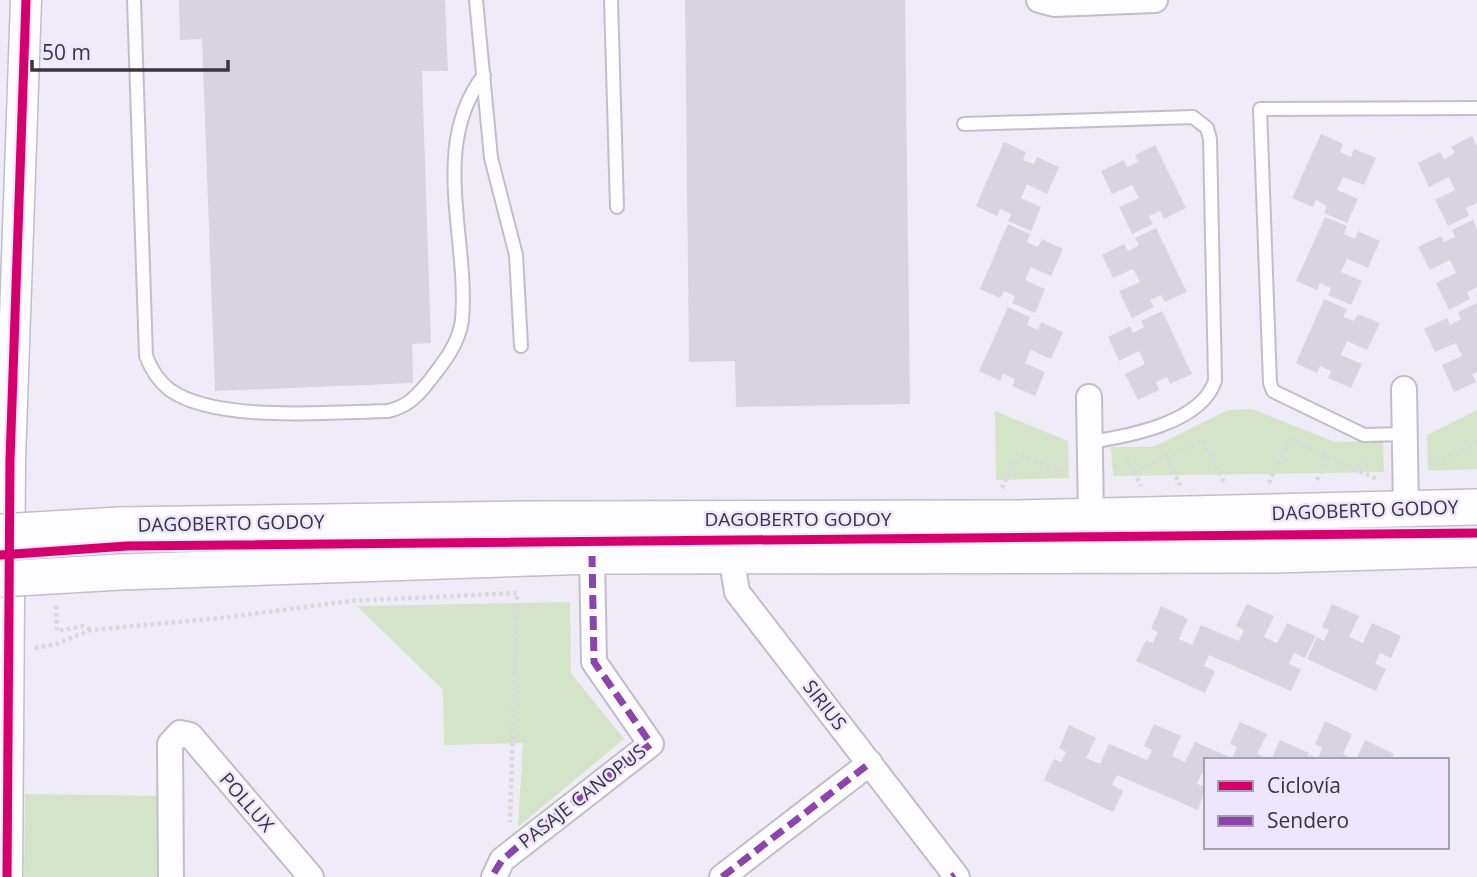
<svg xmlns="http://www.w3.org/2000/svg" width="1477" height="877" font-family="'Open Sans',sans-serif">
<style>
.green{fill:#d4e4c9}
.building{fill:#d7d4df}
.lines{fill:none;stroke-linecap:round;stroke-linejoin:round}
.service-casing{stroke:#c0bec8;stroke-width:16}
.minor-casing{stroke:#c0bec8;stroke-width:28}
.tertiary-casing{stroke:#c0bec8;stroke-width:33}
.secondary-casing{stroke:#c0bec8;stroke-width:38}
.path{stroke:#d9d8dc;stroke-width:4.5;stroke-dasharray:3.5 3.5;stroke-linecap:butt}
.service{stroke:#fdfcfe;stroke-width:12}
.minor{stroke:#fdfcfe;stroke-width:24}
.tertiary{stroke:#fdfcfe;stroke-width:30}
.secondary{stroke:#fdfcfe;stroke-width:35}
.secondary-bridge-casing{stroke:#c0bec8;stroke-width:38;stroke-linecap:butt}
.secondary-bridge{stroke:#fdfcfe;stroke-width:35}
.quiet{stroke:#8e44ad;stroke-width:7;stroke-dasharray:14 7;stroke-linecap:butt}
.cycleway-casing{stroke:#ede6fe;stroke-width:13}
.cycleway{stroke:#d6006c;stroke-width:9}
.labels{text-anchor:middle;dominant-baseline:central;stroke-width:5;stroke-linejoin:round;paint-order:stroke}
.street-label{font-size:19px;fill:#383541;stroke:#ede6fe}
</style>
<rect width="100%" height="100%" fill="#efecf8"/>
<path class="green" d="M1252,409L1335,442L1383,440L1384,472L1113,476L1111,447H1153L1228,410Z
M1477,410V469L1428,471L1427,435Z
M995,411L1068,441L1069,478L996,480Z
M570,602L571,673L624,739L518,827L523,743L444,745L443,690L357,606Z
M25,794L159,796L160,877H24Z"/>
<path class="building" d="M179,0H445L448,71H422L431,343L412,344L413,383L215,391L202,39L180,40Z
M685,0H905L910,404L736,407L735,361L689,362Z
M1321,134L1343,144L1340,152L1351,157L1354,149L1376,158L1364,185L1343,177L1337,190L1358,199L1347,223L1324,213L1327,206L1316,200L1313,207L1292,198Z
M1472,136L1477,147V203L1466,208L1469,216L1448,226L1435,200L1455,190L1449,177L1429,187L1418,163L1440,152L1444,159L1455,153L1451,147Z
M1004,142L1026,152L1023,160L1034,164L1037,157L1059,167L1047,194L1027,184L1021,198L1041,207L1031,231L1008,221L1011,214L1000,209L997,216L976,206Z
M1155,145L1186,208L1164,219L1160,211L1149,216L1153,224L1132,234L1119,207L1139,198L1132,185L1112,194L1101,171L1124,160L1127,167L1138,162L1135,155Z
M1325,217L1347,226L1344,234L1355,239L1358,231L1380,241L1368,268L1347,259L1341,272L1362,281L1351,305L1328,295L1331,288L1320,283L1317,290L1296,281Z
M1473,220L1477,230V287L1467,292L1470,299L1449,310L1436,283L1456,273L1450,260L1430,270L1418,247L1441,236L1444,242L1455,237L1452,230Z
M1008,224L1030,234L1027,242L1038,247L1042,239L1063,249L1051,276L1031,267L1025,280L1045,289L1035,313L1012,303L1015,296L1004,291L1000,298L980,289Z
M1156,228L1187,292L1165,302L1161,295L1150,300L1154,307L1132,318L1119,291L1140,282L1133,269L1113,278L1102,255L1124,244L1128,251L1139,245L1135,238Z
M1324,299L1347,309L1343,317L1354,321L1358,314L1380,323L1367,350L1347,341L1341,355L1362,364L1351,388L1328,378L1331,371L1320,366L1317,373L1296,363Z
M1477,303V372L1472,374L1476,382L1454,392L1442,365L1462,356L1456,343L1435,352L1424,329L1447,318L1450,325L1461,319L1458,312Z
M1008,307L1030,317L1027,325L1038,330L1041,322L1063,332L1051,359L1031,350L1025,363L1045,372L1035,396L1012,386L1015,379L1003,374L1000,381L979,371Z
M1162,311L1192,374L1170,384L1167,377L1156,382L1159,390L1138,400L1125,374L1145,364L1139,351L1119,361L1108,337L1130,326L1133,333L1144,327L1141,321Z
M1247,604L1274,616L1264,637L1277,643L1287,623L1316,636L1305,658L1294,653L1289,664L1301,669L1291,691L1209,655L1204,666L1215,671L1205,693L1136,661L1146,640L1153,643L1158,632L1151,629L1161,606L1188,619L1179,639L1192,645L1201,625L1239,641L1244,630L1236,626Z
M1332,604L1359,616L1349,637L1363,643L1372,623L1401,636L1391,658L1380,653L1375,664L1386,669L1376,691L1307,659L1317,637L1324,641L1329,630L1322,627Z
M1325,721L1352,734L1343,754L1354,760H1308L1310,755L1318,758L1322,748L1315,744Z
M1240,722L1267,734L1257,754L1270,760H1206V775L1202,773L1197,784L1206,787L1198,810L1117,775L1112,785L1123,791L1113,812L1044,780L1054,759L1061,762L1066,752L1059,748L1069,725L1096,738L1086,758L1100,764L1109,744L1147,760L1152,750L1144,746L1154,724L1181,736L1172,756L1185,762L1195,742L1232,758L1237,747L1230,744Z
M1280,740L1309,753L1306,760H1271Z
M1365,740L1394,754L1391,760H1356Z"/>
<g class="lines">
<g class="service-casing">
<path id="service" d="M134,0L146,356C151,369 158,381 170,390C217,423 330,412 388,411C406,407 415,398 426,385C441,366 459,345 462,320C469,238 429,146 484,75
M476,0L491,158L516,255L521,346
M611,0L617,207
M964,124L1193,117L1207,128L1210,139L1215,381C1201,423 1129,436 1090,442
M1405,434L1364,435L1273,391L1270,383L1260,109L1477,108"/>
</g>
<g class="minor-casing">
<path id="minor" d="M1039,0L1054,4L1155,0
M1404,389L1406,509
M1089,397L1091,517
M732,520L731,556L737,592L957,877
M171,877L170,744L180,733L190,735L311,877
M494,877L502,860L651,744L594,662L592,556
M722,877L870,763"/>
</g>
<g class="tertiary-casing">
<path id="tertiary" d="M7,877L10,460L26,0"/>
</g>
<g class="secondary-casing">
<path id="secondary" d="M119,525L520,519L1015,518L1477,507
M120,572L592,556L1275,555L1477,549"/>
</g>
<path class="path" d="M1166,458L1180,485
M1128,459L1141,486
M1430,463L1438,462L1477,442
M1358,469L1365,456
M1134,472L1203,440L1225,484
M1317,480L1328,456
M1269,483L1289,439L1377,479
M1002,488L1018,453L1053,469H1065
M56,606L57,631L83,626L91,630
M35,648L56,644L91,630L221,618L351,601L517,593L510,822"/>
<use href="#service" class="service"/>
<use href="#minor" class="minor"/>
<use href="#tertiary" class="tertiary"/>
<use href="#secondary" class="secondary"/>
<g class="secondary-bridge-casing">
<path id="secondary-bridge" d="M0,532L119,525
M0,579L120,572"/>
</g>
<use href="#secondary-bridge" class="secondary-bridge"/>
<path class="quiet" d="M494,873L502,860L540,828L651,744L594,662L592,556
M722,877L870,763
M952,877L955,875"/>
<g class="cycleway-casing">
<path id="cycleway" d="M0,555L127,546L1477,533
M7,877L10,460L26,0"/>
</g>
<use href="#cycleway" class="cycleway"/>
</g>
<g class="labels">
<g class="street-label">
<text transform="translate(1365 510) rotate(-2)">DAGOBERTO GODOY</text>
<text x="798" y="519">DAGOBERTO GODOY</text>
<text transform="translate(231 523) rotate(-1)">DAGOBERTO GODOY</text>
<text transform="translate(825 705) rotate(52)">SIRIUS</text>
<text transform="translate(582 796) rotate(-38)">PASAJE CANOPUS</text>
<text transform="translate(247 802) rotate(49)">POLLUX</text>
</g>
</g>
<rect x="1204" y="758" width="245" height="91" fill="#ede6fe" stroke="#a59fb2" stroke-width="2"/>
<rect x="1218" y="781" width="35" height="10" fill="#d6006c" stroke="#a59fb2" stroke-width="2"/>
<text x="1267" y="793" font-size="21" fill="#383541">Ciclovía</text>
<rect x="1218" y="816" width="35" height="10" fill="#8e44ad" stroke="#a59fb2" stroke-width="2"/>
<text x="1267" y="828" font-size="21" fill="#383541">Sendero</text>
<path d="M32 60v10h196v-10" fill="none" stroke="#383541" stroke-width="3.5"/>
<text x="42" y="60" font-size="21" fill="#383541" stroke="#ede6fe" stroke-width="5" paint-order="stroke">50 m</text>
</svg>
